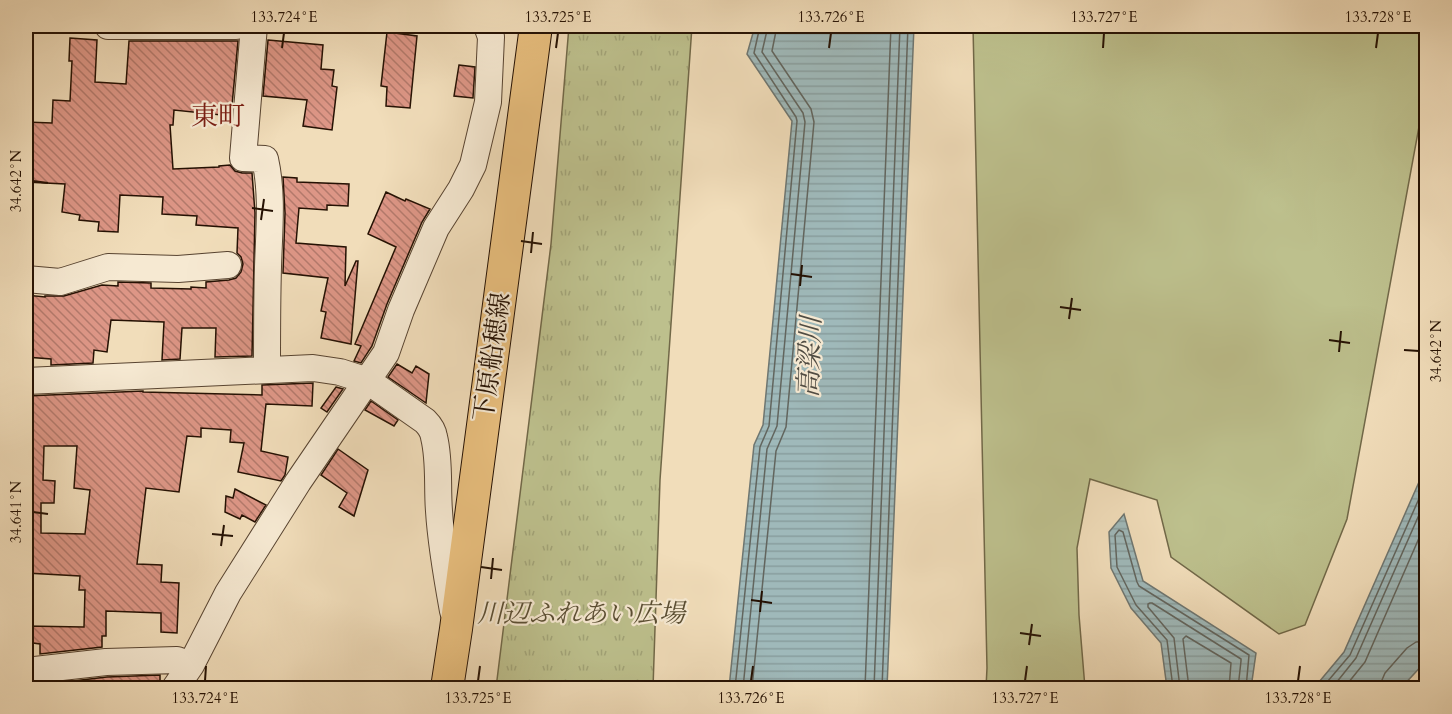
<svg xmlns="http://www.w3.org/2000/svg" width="1452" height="714" font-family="Cardo,'Noto Serif JP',serif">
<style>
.grass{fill:#bdc08d;stroke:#716848;stroke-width:1.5}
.park{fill:url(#park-tufts);stroke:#716848;stroke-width:1.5}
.water{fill:url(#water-rules);stroke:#6e7671;stroke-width:1.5}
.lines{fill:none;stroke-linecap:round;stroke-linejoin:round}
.shore{stroke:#62655e;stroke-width:1.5}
.building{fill:url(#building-back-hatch);stroke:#251103;stroke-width:1.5;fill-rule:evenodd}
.minor-casing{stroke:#584431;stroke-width:28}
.major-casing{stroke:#251103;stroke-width:34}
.minor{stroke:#f6e9d2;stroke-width:26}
.major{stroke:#e8be7d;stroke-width:32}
.ticks{fill:none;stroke:#251103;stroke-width:2}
.labels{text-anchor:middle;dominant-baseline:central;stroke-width:4.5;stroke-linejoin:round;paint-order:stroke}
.street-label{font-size:26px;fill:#251103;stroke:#f6e9d2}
.park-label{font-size:26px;font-style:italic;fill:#5a4e33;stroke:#f6e9d2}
.neighbourhood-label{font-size:27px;fill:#7a1f14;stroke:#f6e9d2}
.water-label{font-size:27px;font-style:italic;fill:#504c43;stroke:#f6e9d2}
.neatline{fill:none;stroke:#251103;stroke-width:2}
.ticks-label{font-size:15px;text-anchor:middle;fill:#251103}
</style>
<defs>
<pattern id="park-tufts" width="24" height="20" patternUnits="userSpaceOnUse" patternTransform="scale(1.5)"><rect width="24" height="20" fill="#bdc08d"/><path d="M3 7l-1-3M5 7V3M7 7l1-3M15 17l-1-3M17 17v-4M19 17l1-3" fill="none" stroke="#a2a478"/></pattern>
<pattern id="water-rules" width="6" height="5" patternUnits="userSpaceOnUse" patternTransform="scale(1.5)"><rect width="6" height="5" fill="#9fb9ba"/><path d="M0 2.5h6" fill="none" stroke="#899e9e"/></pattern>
<pattern id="building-back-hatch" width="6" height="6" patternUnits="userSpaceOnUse" patternTransform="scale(1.5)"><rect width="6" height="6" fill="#dd9686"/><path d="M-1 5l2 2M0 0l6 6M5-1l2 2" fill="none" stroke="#b3796b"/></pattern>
</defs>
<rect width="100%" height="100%" fill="#f1ddba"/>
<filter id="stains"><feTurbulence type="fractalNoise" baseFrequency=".00333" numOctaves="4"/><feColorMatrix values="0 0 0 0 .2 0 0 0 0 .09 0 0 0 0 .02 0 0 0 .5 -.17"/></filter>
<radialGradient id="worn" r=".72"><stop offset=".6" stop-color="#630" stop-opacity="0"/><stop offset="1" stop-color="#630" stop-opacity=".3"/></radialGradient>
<path class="grass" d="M973,26H1426L1423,105L1347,519L1305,625L1279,634L1171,557L1157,500L1090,479L1077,548L1079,615L1085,688H986L987,668Z"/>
<path class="park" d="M569,26H692L660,480L653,688H496L551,244Z"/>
<path class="water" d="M755,26H914L887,688H729L754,445L763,425L792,121L747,54Z
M1426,434V659L1425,662L1401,688H1314L1344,652L1419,482Z
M1124,514L1143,581L1256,653L1251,688H1167L1161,643L1131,608L1111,568L1109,532Z"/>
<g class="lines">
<path class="shore" d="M735,688L760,447L769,426L797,121L796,117L754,53L760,26
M743,688L767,449L777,426L805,122L803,113L762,52L768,26
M752,688L776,451L786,427L814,122L811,109L772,51L777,26
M865,688L891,26
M874,688L900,26
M882,688L908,26
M1173,688L1167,640L1136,605L1117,567L1115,535L1119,530L1123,532L1137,582L1139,586L1249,655L1246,688
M1180,688L1174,638L1148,607V604L1150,603H1152L1241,659V661L1238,688
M1189,688L1183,639L1186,636L1231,663L1229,688
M1322,688L1350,655L1425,485L1426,475
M1332,688L1356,658L1426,499
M1344,688L1365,662L1426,522
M1381,688L1382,680L1385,673L1407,648L1416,642L1426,641"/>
</g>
<path class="building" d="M387,32L417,36L410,108L386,106L387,87L381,86Z
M70,38L97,40L95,82L126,84L129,41H238L231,116L174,110L173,125H170L173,169L219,167V166L230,165L235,171L242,173H252L255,213L252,356L215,357L216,328H182L180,359L162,360L164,322L111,320L107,352L94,350L93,363L51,365V359L26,357V295L45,297V296H64L102,285L118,286V282L151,283V288L191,289V287L206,288V282L229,280L236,278L241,272L243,264L241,257L237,253L238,228L196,225L197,216L162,214L163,197L120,195L118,232L98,231L99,222L79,220L80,215L62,212L65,184L26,182V122L52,123L53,100L70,101L72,61H69Z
M268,40L323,45L321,69L334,70L332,86L337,87L332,130L303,126L307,100L263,96Z
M459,65L475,67L473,98L454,96Z
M283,177L297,178V182L349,184L348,206L327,205V210L299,208L296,243L346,247L345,286L356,261H358L351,344L321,338L326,312L321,311L328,278L283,273L285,213Z
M386,192L405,201L406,199L430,209L422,222L387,304L372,346L361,363L354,361L361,346L355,344L396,247L368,234Z
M397,364L412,373L416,366L429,374L426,403L388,377Z
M313,383L312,406L266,404L261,451L288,457L285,475L281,481L238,472L244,443L230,442L231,430L201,428V437L187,436L179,492L146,488L137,564L162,565L161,582L179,583L177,633L161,632V613L106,611V636H102V647L40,654V644L26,642V626L84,627L85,590H79L80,576L26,573V396L143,391V392L262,395V385ZM44,446H77L74,488L90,490L85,534L41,533V503H54L55,481L43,480Z
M336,387L343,389L327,412L321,408Z
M371,401L398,420L394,426L365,410Z
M338,449L368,470L354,516L339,507L347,493L321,475Z
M235,489L266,505L255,522L242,515L240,519L225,512L226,496L233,498Z
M160,675V688H39V685L107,677Z"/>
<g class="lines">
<g class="minor-casing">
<path id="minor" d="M108,26H236
M254,26L243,158L265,159C273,195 269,231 268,267C267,301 267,335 267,370
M26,279L60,282L108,267L178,269L228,265
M26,381L313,368L340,372L368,381L425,421C430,426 433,430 434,437C440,461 437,486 439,511C441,544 447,578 453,611
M26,671L106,662L177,660L191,665
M175,688L191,665L228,593L298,482L386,353L401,310L436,228L461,189L473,165L488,102L491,37L487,26"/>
</g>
<g class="major-casing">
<path id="major" d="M447,688L456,629L536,26"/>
</g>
<use href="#minor" class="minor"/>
<use href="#major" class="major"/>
</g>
<path class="ticks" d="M282,48L284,33M556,48L558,33M829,48L831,33M1103,48L1104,33M1376,48L1378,33M33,181L48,183M252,208L273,211M261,220L264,199M521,241L542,244M531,253L533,232M791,274L812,277M800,286L802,265M1060,307L1081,310M1069,319L1072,298M1329,340L1350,343M1404,350L1419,351M1339,352L1341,331M33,512L48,514M212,534L233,536M221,546L224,525M481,567L502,570M491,579L493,558M751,600L772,603M760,612L762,591M1020,633L1041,636M1029,645L1032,624M205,681L206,666M478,681L480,666M751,681L753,666M1025,681L1027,666M1298,681L1300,666"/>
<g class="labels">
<g class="street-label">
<text transform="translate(492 357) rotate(-82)">下原船穂線</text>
</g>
<g class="park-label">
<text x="581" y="613">川辺ふれあい広場</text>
</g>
<g class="neighbourhood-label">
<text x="218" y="116">東町</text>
</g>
<g class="water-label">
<text transform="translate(810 357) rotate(-88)">高梁川</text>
</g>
</g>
<rect width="1452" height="714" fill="none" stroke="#f1ddba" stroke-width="66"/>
<rect x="33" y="33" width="1386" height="648" class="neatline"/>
<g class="ticks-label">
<text x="284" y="22">133.724°E</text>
<text x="558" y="22">133.725°E</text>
<text x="831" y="22">133.726°E</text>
<text x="1104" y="22">133.727°E</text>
<text x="1378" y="22">133.728°E</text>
<text transform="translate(16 181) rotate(-90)" y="5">34.642°N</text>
<text transform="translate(1436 351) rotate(-90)" y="5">34.642°N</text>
<text transform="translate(16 512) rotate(-90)" y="5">34.641°N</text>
<text x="205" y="703">133.724°E</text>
<text x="478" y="703">133.725°E</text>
<text x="751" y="703">133.726°E</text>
<text x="1025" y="703">133.727°E</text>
<text x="1298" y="703">133.728°E</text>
</g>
<rect width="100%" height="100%" filter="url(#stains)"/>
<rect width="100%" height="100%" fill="url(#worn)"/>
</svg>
